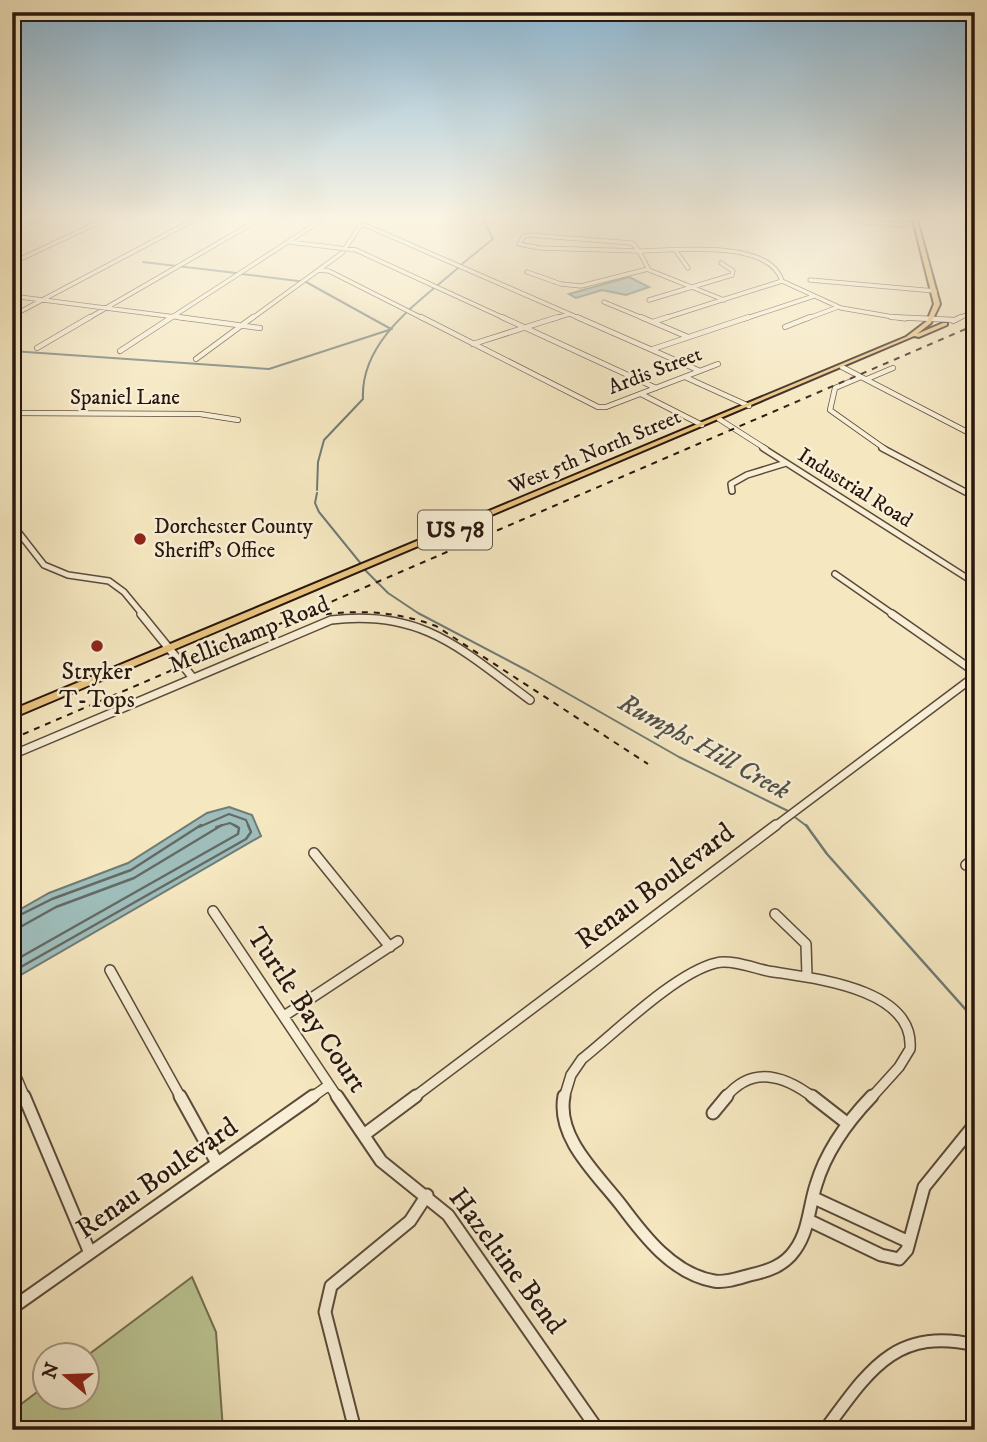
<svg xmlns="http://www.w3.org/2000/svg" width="987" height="1442" font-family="'IM FELL DW Pica',serif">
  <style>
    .green { fill: #bbc593; stroke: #726e50; stroke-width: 2 }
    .water { fill: #9fbebb; stroke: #6f7b75; stroke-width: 2 }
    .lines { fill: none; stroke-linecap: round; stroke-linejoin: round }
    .shore-far1 { stroke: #646a64; stroke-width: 2 }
    .shore { stroke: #646a64; stroke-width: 2.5 }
    .stream-far1 { stroke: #6f7b75; stroke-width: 2 }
    .stream { stroke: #6f7b75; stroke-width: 2.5 }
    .minor-far5-casing { stroke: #5b4a3a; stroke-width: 5 }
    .minor-far4-casing { stroke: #5b4a3a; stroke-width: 6 }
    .minor-far3-casing { stroke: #5b4a3a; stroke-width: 8 }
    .minor-far2-casing { stroke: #5b4a3a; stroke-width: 10 }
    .minor-far1-casing { stroke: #5b4a3a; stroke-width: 12 }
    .minor-casing { stroke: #5b4a3a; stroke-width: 15 }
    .primary-casing { stroke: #28160d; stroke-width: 4 }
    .minor-far5 { stroke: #f8efd6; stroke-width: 3.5 }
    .minor-far4 { stroke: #f8efd6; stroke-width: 4.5 }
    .minor-far3 { stroke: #f8efd6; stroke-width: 5 }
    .minor-far2 { stroke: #f8efd6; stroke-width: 7 }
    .minor-far1 { stroke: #f8efd6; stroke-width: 9 }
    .minor { stroke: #f8efd6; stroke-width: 11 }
    .primary { fill: #eac480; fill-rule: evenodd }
    .rail { stroke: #28160d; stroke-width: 2; stroke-dasharray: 6 6; stroke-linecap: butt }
    .poi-dot { fill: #8f2418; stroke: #f8efd6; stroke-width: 2.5 }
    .labels { text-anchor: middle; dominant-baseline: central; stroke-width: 5; stroke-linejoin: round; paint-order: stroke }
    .far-street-label { font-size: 21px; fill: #28160d; stroke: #f8efd6 }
    .far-poi-label { font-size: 21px; fill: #28160d; stroke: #f8efd6; text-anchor: start }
    .shield { fill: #f8efd6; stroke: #665749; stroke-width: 2 }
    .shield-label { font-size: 23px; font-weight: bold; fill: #28160d }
    .street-label { font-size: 24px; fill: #28160d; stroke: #f8efd6 }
    .poi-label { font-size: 24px; fill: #28160d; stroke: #f8efd6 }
    .water-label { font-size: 26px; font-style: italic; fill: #52514a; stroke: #f8efd6 }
    .near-street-label { font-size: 28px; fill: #28160d; stroke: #f8efd6 }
  </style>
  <rect width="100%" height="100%" fill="#f5e7c0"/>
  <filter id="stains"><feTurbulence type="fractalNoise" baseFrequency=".00286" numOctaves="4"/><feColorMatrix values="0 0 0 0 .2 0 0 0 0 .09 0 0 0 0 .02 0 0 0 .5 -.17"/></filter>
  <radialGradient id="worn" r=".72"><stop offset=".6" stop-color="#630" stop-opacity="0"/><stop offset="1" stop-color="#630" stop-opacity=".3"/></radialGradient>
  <!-- green -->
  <path class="green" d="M 192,1277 L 216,1332 L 223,1430 L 12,1430 L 12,1411 L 45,1386 L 46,1396 L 88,1396 L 88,1355 Z"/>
  <!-- water -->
  <path class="water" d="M 629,277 L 649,287 L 626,295 L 602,290 L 576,298 L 569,294 Z
    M 229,807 L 252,815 L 261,836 L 12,980 L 12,914 L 49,893 L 128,863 L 207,813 Z"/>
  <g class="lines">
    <!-- shore-far1 -->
    <path class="shore-far1" d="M 199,827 L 229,814 L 246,820 L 249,827
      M 216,827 L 230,823 L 238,827"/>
    <!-- shore -->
    <path class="shore" d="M 12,919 L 52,899 L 131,870 L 201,825
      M 12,928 L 22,926 L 56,907 L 134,878 L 222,825
      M 12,962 L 238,834 L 239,828 L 234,825
      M 12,972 L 246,839 L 251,832 L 248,825"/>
    <!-- stream-far1 -->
    <path class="stream-far1" d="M 143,262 L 236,273
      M 462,264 L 493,239 L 481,216
      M 241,274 L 306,282 L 391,329
      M 12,351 L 269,369 L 392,329
      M 317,490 L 318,462 L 324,440 L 363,399 C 360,341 419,302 458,268
      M 317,493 L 315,503 L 319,512 L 362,565
      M 365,570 L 388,593 L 418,613 L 530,672 L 679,757 L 788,811
      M 792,815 L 808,827"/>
    <!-- stream -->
    <path class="stream" d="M 806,825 L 827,854 L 975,1020"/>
    <!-- minor-far5 casing -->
    <g class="minor-far5-casing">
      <path id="minor-far5" d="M 529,216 L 553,216
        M 706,216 L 726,216
        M 852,217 L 854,221 L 904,225 L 903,219
        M 892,218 L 915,219
        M 12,231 L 46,216
        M 529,235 L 632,243 L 639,251 L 540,248 L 519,244 L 524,236 Z
        M 289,242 L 356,250 L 506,319
        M 639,251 C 673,251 769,238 782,281
        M 639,251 L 649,270 L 724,300
        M 676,251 L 688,268
        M 12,263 L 112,216
        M 319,270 L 329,271 L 424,319
        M 527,272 L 561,284 L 581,286 L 648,269
        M 810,280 L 935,291
        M 782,281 L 841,308 L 905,319
        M 12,296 L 191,319
        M 649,300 L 732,275 L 733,271 L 721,263
        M 604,302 L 645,319
        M 12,316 L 201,216
        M 87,319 L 265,216
        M 169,319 L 328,216
        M 251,319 L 342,253 L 360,226 L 365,225 L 581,319
        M 553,319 L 569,314
        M 662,319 L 782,281
        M 744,319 L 814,296
        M 806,319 L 838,307
        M 957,319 L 975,311"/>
    </g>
    <!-- minor-far4 casing -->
    <g class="minor-far4-casing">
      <path id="minor-far4" d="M 178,317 L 260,328
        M 421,317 L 598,407 L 606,407 L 718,364
        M 502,317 L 656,388
        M 577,317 L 700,371
        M 641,317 L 688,337
        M 891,317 L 955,320
        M 953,321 L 961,317
        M 653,322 L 668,317
        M 785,327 L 810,317
        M 473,344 L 558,317
        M 37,348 L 90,317
        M 653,349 L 749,317
        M 120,351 L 172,317
        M 196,359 L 253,317
        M 842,367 L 975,436
        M 685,377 L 749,406
        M 861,377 L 835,388 L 830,410 L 885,449
        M 867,379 L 893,368
        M 641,394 L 702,425
        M 12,413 L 200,414 L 238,420
        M 719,419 L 766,449"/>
    </g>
    <!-- minor-far3 casing -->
    <g class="minor-far3-casing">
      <path id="minor-far3" d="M 763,448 L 975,583
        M 882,448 L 975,497
        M 732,491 L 731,484 L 747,475 L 786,463
        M 12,524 L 44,565 L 68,575 L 109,581 L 124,592 L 143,615
        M 835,574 L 894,615"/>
    </g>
    <!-- minor-far2 casing -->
    <g class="minor-far2-casing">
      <path id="minor-far2" d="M 141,614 L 193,678
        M 892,614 L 975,672
        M 12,755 L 331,620 C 422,609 461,649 530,700
        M 774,827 L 975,676"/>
    </g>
    <!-- minor-far1 casing -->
    <g class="minor-far1-casing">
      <path id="minor-far1" d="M 314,853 L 390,947
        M 966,865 L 975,858
        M 213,911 L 338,1098
        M 775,914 L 806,944 L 807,976
        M 110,970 L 181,1098
        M 284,1016 L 398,941
        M 12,1067 L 25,1098
        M 311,1098 L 329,1085
        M 413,1098 L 776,825
        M 564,1098 L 571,1075 L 582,1059 C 616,1032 675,973 716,963 C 730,959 754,968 768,971 C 810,978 915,987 910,1049 L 899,1067 L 871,1098
        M 725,1098 C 752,1065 784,1075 814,1098"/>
    </g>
    <!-- minor casing -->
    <g class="minor-casing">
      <path id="minor" d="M 24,1096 L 90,1253
        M 180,1096 L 217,1163
        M 337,1096 L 381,1161 L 448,1215 L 598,1430
        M 564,1096 C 556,1138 598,1175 621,1205 C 644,1236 673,1274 714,1281 C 725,1283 739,1278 750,1275 C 768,1271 784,1266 795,1250 C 809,1231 809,1206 816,1185 C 826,1151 848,1121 872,1096
        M 812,1096 L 848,1124
        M 713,1113 L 727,1096
        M 365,1134 L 416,1096
        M 814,1198 L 909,1242
        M 808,1220 L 881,1255 L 899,1259 L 907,1250 L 924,1187 L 975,1124
        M 12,1308 L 313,1096
        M 355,1430 L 325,1312 L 331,1286 L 410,1221 L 427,1195
        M 825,1430 C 868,1372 895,1326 975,1345"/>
    </g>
    <!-- primary casing -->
    <g class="primary-casing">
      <path id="primary" d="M 912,216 L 916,216 L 940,304 L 931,323 L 917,334 L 943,323 L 947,323 L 947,325 L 919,337 L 914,336 L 12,718 L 12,710 L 906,337 L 927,321 L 934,304 Z"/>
    </g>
    <!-- minor-far5 -->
    <use href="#minor-far5" class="minor-far5"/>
    <!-- minor-far4 -->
    <use href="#minor-far4" class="minor-far4"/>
    <!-- minor-far3 -->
    <use href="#minor-far3" class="minor-far3"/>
    <!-- minor-far2 -->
    <use href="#minor-far2" class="minor-far2"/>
    <!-- minor-far1 -->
    <use href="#minor-far1" class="minor-far1"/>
    <!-- minor -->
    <use href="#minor" class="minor"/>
    <!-- primary -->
    <use href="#primary" class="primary"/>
    <!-- rail -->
    <path class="rail" d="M 314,616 C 357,609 395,611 436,626 L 648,764
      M 12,739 L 975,325"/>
  </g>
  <!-- sky -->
  <linearGradient id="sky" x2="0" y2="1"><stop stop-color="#8bb8d6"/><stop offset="0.52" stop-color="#faf4e3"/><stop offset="1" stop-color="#faf4e3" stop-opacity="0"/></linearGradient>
  <rect width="987" height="418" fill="url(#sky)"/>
  <!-- markers -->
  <g class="poi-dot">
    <circle cx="140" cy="539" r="7"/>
    <circle cx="97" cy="646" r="7"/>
  </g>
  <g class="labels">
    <!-- far-street labels -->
    <g class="far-street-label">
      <text transform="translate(655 371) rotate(-21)">Ardis Street</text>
      <text x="125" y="398">Spaniel Lane</text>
      <text transform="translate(595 452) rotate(-23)">West 5th North Street</text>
      <text transform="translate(855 488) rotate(32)">Industrial Road</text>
    </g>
    <!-- far-poi labels -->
    <g class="far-poi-label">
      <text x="154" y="527">Dorchester County<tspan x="154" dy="24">Sheriff's Office</tspan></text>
    </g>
    <!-- shield labels -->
    <rect class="shield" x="418" y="510.5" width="74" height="39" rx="5"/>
    <g class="shield-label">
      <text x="455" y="530">US 78</text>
    </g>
    <!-- street labels -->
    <g class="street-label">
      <text transform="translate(249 635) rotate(-22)">Mellichamp Road</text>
    </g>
    <!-- poi labels -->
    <g class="poi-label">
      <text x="97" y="672">Stryker<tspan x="97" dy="28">T-Tops</tspan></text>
    </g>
    <!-- water labels -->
    <g class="water-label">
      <text transform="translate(704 747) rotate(29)">Rumphs Hill Creek</text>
    </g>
    <!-- near-street labels -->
    <g class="near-street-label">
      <text transform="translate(655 886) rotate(-37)">Renau Boulevard</text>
      <text transform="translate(307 1010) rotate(56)">Turtle Bay Court</text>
      <text transform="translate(157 1178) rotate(-35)">Renau Boulevard</text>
      <text transform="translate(507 1261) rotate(53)">Hazeltine Bend</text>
    </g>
  </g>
  <!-- margin -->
  <rect width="987" height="1442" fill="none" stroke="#f5e7c0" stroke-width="42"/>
  <rect x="14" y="14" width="959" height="1414" fill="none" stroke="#28160d" stroke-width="3.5"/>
  <rect x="21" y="21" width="945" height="1400" fill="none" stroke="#28160d" stroke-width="2"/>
  <!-- north arrow -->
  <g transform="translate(66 1376) rotate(289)"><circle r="33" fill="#f8efd6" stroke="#a59886" stroke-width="2"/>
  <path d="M0-5L12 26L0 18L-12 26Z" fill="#8f2418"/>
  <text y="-10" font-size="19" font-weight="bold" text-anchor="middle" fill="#28160d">N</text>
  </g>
  <rect width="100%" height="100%" filter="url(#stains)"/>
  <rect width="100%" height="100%" fill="url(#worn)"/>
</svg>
